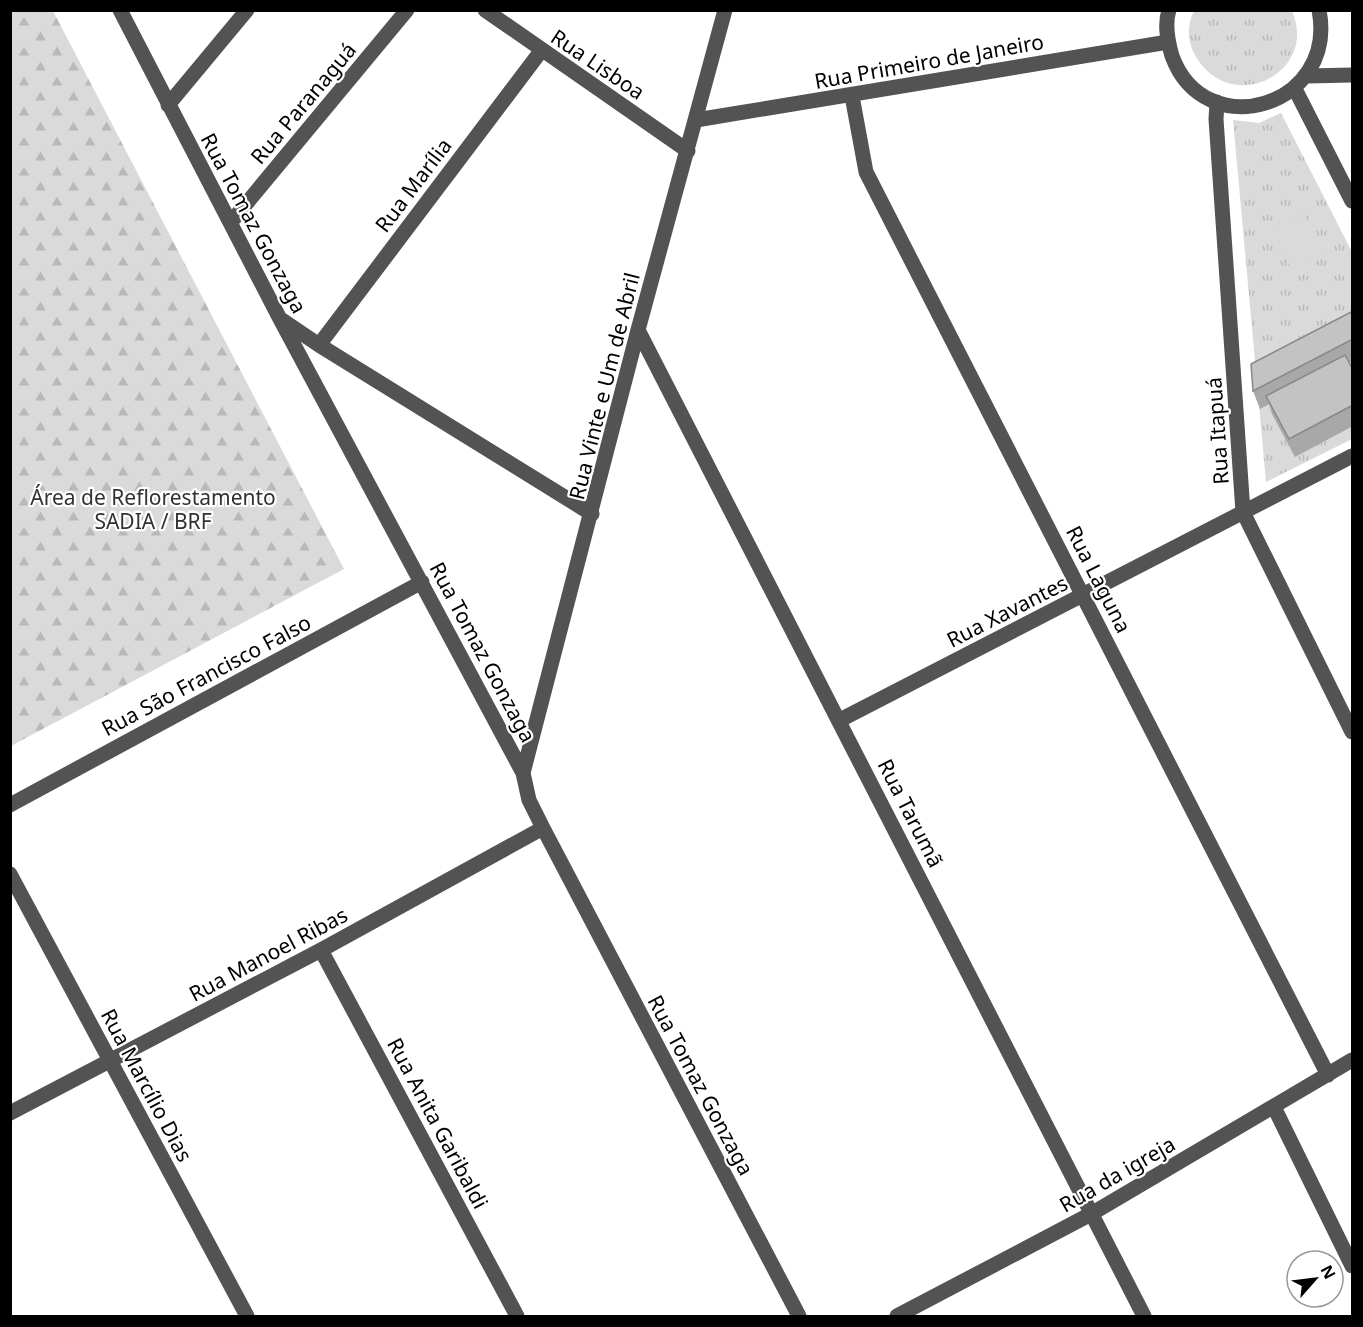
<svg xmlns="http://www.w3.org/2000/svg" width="1363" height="1327" font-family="'Noto Sans',sans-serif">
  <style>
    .grass { fill: url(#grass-tufts) }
    .forest { fill: url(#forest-firs) }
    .park { fill: #dadada }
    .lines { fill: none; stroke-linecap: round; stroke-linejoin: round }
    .minor { stroke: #535353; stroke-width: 15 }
    .wall { fill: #a8a8a8 }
    .building { fill: #c3c3c3; stroke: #888; stroke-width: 1.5 }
    .labels { text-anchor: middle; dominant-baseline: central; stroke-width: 4.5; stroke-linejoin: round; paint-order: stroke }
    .street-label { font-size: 21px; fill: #000; stroke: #fff }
    .park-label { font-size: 21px; fill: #313131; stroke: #fff }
  </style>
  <defs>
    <pattern id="grass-tufts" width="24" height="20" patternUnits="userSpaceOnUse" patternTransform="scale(1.5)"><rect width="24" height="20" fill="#dadada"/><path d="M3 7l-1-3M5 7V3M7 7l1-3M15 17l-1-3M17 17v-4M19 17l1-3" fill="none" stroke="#b9b9b9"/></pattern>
    <pattern id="forest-firs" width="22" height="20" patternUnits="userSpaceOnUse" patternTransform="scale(1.5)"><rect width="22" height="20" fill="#dadada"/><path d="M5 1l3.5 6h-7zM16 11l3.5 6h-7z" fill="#b9b9b9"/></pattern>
  </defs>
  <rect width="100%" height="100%" fill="#fff"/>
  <!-- grass -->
  <path class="grass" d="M 1194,11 L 1292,11 C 1319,74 1230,117 1195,55 C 1187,42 1187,24 1194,11 Z
    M 1281,113 L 1352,252 L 1352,439 L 1266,482 L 1233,120 L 1259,123 Z"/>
  <!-- forest -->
  <path class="forest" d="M 11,10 L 53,11 L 344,569 L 11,746 Z"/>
  <!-- park -->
  <path class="park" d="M 1304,214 L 1323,254 L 1291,269 L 1272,229 Z"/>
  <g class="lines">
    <!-- minor -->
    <path class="minor" d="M 120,10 L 279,317 L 523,773 L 529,800 L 543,828 L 799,1316
      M 485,10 L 688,151
      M 1169,10 C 1164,25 1168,42 1172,56 C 1205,146 1338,107 1319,10
      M 1307,76 L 1352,75
      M 1295,89 L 1352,201
      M 852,96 L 866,172 L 1328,1075
      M 1217,102 L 1216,119 L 1243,512 L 1352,732
      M 168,105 L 247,10
      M 696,120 L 1168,42
      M 231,222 L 407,10
      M 282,320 L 319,345 L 592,514
      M 638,330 L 1144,1316
      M 319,345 L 541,51
      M 840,720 L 1352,456
      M 523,773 L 638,330 L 725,10
      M 10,805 L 422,582
      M 10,874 L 247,1316
      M 321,950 L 517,1316
      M 1274,1107 L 1352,1266
      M 10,1113 L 321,950 L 543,828
      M 897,1316 L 1091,1214 L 1352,1060"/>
  </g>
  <!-- wall -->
  <path class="wall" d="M 1353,311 L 1353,361 L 1349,363 L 1353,370 L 1353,426 L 1295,457 L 1272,414 L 1269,404 L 1260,409 L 1253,391 Z"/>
  <!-- building -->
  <path class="building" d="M 1353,311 L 1353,339 L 1253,391 L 1251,364 Z
    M 1345,355 L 1353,370 L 1353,405 L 1289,439 L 1266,396 Z"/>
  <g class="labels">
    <!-- street labels -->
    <g class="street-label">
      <text transform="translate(929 61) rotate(-10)">Rua Primeiro de Janeiro</text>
      <text transform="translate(598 64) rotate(34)">Rua Lisboa</text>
      <text transform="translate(303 103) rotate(-50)">Rua Paranaguá</text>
      <text transform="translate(413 185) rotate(-53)">Rua Marília</text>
      <text transform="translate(254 223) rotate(62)">Rua Tomaz Gonzaga</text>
      <text transform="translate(604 386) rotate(-76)">Rua Vinte e Um de Abril</text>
      <text transform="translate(1217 431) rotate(-94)">Rua Itapuá</text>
      <text transform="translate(1099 579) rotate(63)">Rua Laguna</text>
      <text transform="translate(1007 611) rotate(-27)">Rua Xavantes</text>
      <text transform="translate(483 652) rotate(62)">Rua Tomaz Gonzaga</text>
      <text transform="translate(206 675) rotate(-28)">Rua São Francisco Falso</text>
      <text transform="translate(911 813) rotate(63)">Rua Tarumã</text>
      <text transform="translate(268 954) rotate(-28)">Rua Manoel Ribas</text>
      <text transform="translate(147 1085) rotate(62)">Rua Marcílio Dias</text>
      <text transform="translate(701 1085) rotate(62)">Rua Tomaz Gonzaga</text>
      <text transform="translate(438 1123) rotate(62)">Rua Anita Garibaldi</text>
      <text transform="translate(1117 1174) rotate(-30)">Rua da igreja</text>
    </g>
    <!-- park labels -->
    <g class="park-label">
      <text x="153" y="497">Área de Reflorestamento<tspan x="153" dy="24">SADIA / BRF</tspan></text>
    </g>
  </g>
  <!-- border -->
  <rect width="1363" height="1327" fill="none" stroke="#000000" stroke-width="24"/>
  <!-- north arrow -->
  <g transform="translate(1315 1279) rotate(62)"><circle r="28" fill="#ffffff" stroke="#999999" stroke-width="1.5"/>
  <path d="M0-4.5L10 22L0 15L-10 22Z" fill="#000000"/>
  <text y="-9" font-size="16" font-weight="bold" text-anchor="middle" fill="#000000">N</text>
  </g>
</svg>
